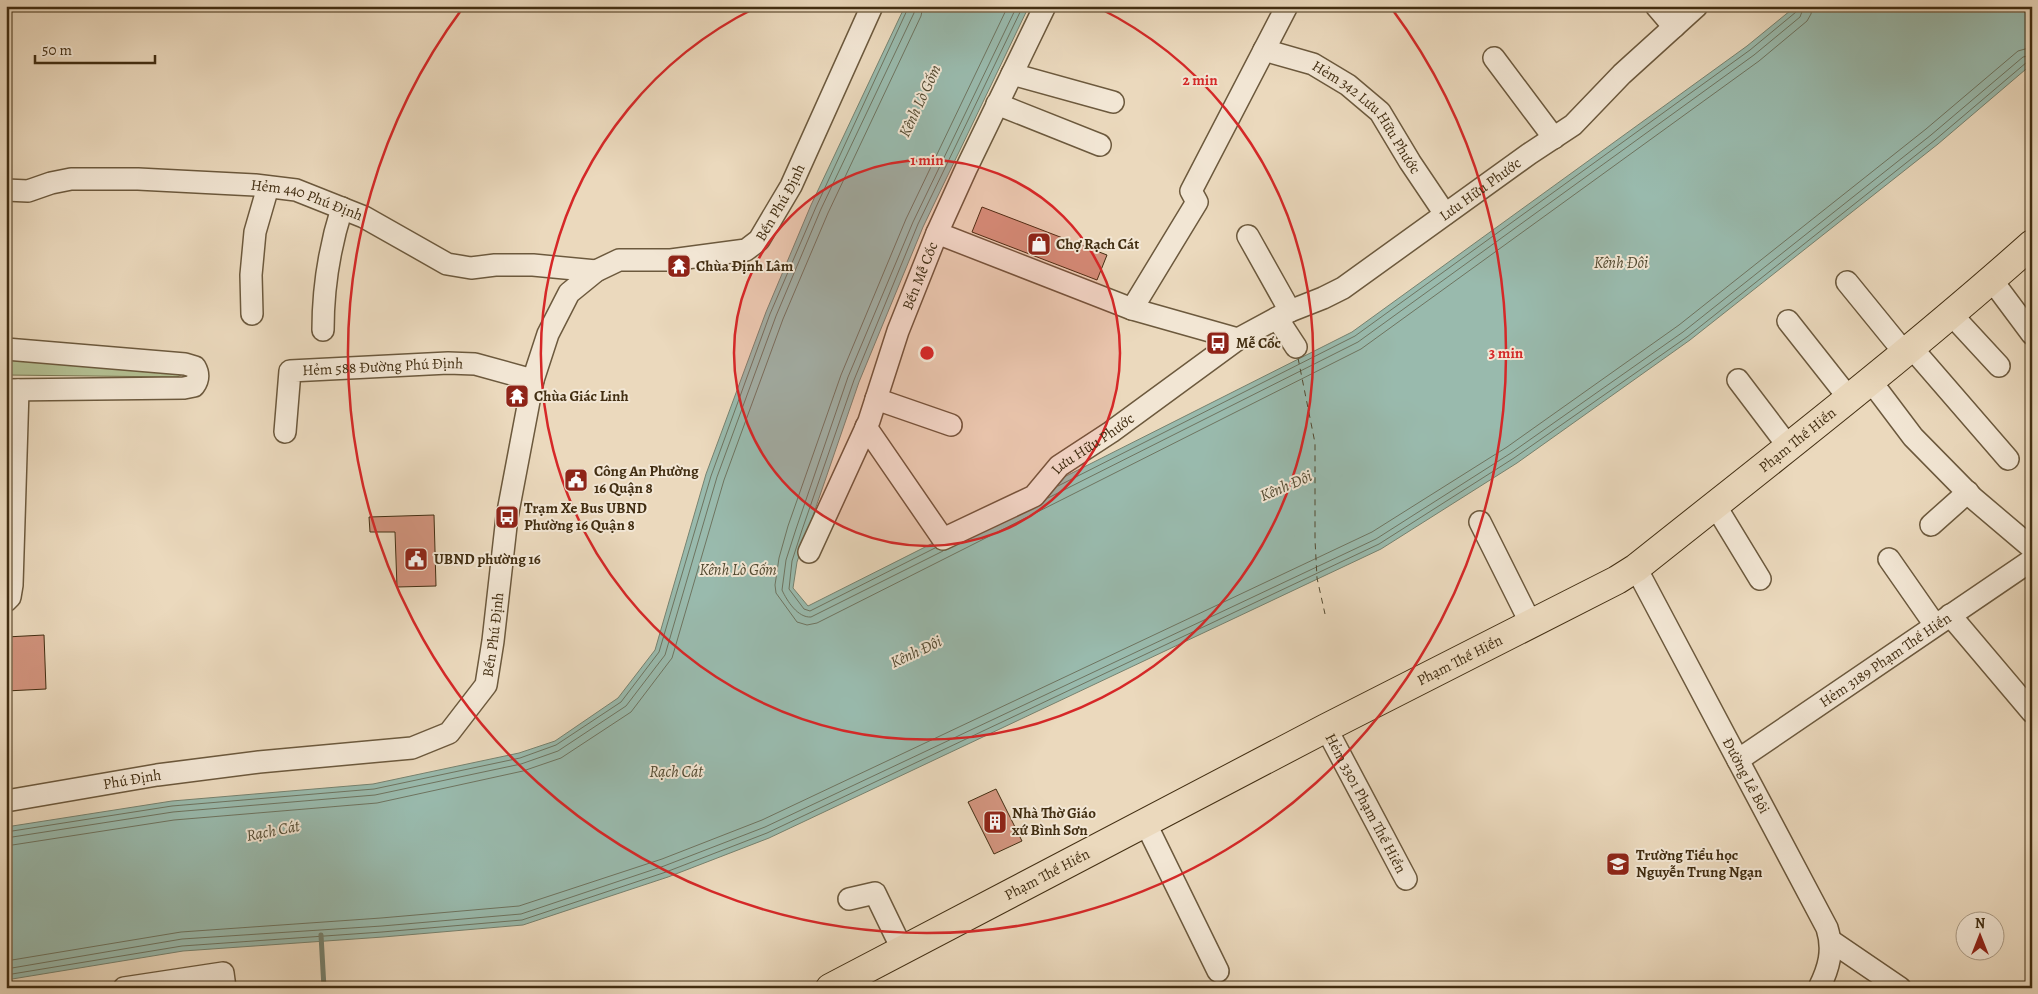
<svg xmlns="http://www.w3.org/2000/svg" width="2038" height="994" font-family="Alegreya,serif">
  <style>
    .green { fill: #b4c093; stroke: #7b7752 }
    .water { fill: #99baad; stroke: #76826f }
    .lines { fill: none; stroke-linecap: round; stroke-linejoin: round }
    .shore { stroke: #6e7460; stroke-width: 1 }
    .stream { stroke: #76826f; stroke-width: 5 }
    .ferry { stroke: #534a31; stroke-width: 1; stroke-dasharray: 6 5; stroke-linecap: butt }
    .building { fill: #d2947e; stroke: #422e12 }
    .minor-casing { stroke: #6c593d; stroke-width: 24 }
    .major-casing { stroke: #422e12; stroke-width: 30 }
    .minor { stroke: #f2e6d4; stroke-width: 21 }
    .major { stroke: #ebd9bd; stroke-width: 28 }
    .ring { fill: none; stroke: #d62828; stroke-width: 2.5 }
    .labels { text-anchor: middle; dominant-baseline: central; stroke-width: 4; stroke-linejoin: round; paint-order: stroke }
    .street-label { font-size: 15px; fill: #422e12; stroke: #f2e6d4 }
    .poi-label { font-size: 15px; font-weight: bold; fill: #422e12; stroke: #f2e6d4; text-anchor: start }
    .water-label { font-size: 16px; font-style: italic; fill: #534a31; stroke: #f2e6d4 }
    .centre { fill: #d62828; stroke: #f2e6d4; stroke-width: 2.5 }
    .ring-label { font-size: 15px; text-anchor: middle; font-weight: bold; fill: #d62828; stroke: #f2e6d4; stroke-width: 4; stroke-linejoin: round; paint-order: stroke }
  </style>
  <rect width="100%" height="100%" fill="#ebd9bd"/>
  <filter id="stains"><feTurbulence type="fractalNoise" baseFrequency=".004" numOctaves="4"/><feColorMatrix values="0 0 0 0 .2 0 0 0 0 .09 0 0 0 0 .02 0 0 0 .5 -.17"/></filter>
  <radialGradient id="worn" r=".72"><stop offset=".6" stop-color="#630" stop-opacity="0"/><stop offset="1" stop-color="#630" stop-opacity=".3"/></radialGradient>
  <!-- green -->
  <path class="green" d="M 6,355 L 185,373 L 177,377 L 6,375 Z"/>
  <!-- water -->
  <path class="water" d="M 905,6 L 1029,6 L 923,227 L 859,382 L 797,562 L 793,588 L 808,606 L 1352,332 L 1747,46 L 1796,6 L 2032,6 L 2032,64 L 1938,144 L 1690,340 L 1517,463 L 1381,549 L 769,838 L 668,877 L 523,925 L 383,937 L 183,951 L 6,980 L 6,827 L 172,801 L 373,784 L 519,753 L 555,741 L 618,698 L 655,650 L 706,474 L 766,312 L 811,205 Z"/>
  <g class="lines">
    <!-- shore -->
    <path class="shore" d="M 1008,6 L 906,219 L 841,375 L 788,526 L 779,558 L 775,585 L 776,593 L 797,622 L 807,625 L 817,623 L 1361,349 L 1759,61 L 1807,21 L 1811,14 L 1812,6
      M 1058,486 L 1355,336 L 1750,50 L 1796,12 L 1798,6
      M 1048,498 L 1358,342 L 1754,55 L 1800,17 L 1804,6
      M 935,548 L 810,611 L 804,609 L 789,589 L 792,561 L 802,530 L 854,380 L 918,224 L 1023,6
      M 943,551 L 811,617 C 798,618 787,601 782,590 L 786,560 L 796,529 L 848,377 L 913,222 L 1017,6
      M 6,832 L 172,806 L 374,789 L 520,758 L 556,745 L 621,702 L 659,652 L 711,476 L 770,314 L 816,207 L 909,6
      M 6,838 L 173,812 L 375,795 L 521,764 L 558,751 L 626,706 L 665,655 L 717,477 L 776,316 L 821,209 L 914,13 L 915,6
      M 6,846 L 174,820 L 377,803 L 523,771 L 561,758 L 631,712 L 672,658 L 724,480 L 783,319 L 828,213 L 921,16 L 923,6
      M 6,961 L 181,932 L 381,918 L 519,906 L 662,859 L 762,820 L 1372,532 L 1507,447 L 1679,325 L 1926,129 L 2018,51 L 2032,47
      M 6,969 L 182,939 L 382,926 L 521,914 L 664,866 L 765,827 L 1376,539 L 1511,453 L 1683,332 L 1931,135 L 2023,57 L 2032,55
      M 6,975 L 182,946 L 382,932 L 522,920 L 666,872 L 767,833 L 1379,544 L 1514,458 L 1687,337 L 1935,140 L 2027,62 L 2032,61"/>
    <!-- stream -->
    <path class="stream" d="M 321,935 L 324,988"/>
    <!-- ferry -->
    <path class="ferry" d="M 1298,358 L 1315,443 L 1315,540 L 1317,578 L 1325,614"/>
  </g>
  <!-- building -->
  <path class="building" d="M 982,207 L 1107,255 L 1097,280 L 972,232 Z
    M 434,515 L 436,586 L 397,587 L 395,532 L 370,532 L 369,517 Z
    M 44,635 L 46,689 L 6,691 L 6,637 Z
    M 996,789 L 1022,841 L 994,854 L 968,802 Z"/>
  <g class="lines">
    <!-- minor casing -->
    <g class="minor-casing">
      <g id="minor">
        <path d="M 1656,6 L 1674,27"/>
        <path id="s1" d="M 1264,50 L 1313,64 L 1348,85 L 1380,112 L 1410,162 L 1445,214"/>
        <path d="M 1494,58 L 1554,138"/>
        <path d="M 1012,74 L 1113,102"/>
        <path d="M 997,104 L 1100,145"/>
        <path id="s2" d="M 6,190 L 28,191 L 51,183 L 71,179 L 138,179 L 255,185 L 296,190 L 364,217 L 447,264 L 471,268 L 495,265 L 533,265 L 596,271"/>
        <path d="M 937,233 L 1132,309 L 1238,339"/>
        <path d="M 1248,236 L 1290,311"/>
        <path d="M 1991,279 L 2032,334"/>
        <path d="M 1847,282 L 1904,352"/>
        <path d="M 1132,309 L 1197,202 L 1191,191 L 1287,6"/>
        <path d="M 1950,313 L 1999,366"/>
        <path d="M 252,314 L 251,275 L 255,232 L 268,187"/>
        <path d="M 1277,318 L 1296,347"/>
        <path d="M 1788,321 L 1848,397"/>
        <path d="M 323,330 C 323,287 329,249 342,208"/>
        <path d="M 1911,347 L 2008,459"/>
        <path d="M 6,349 L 185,364 L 195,367 C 199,374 199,379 194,386 L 184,388 L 6,390"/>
        <path d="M 1738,380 L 1788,446"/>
        <path d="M 1870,380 L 1913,437 L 1973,498 L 2032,548"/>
        <path d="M 876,399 L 951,425"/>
        <path id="s3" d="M 866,427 L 943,539 L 1034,496 L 1059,466 L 1111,432 L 1238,339 L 1290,311 L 1323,298 L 1343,288 L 1529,154 L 1573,125 L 1622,74 L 1697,6"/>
        <path id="s4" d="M 285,432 L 290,371 L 448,363 L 475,364 L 533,380"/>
        <path d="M 1715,505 L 1760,579"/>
        <path d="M 1480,522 L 1531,624"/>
        <path d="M 1931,525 L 1968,492"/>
        <path id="s5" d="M 809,552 L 869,421 L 898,331 L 937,233 L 966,169 L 1045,6"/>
        <path d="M 1889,559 L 1935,625"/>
        <path id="s6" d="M 1636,568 L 1827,928 C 1834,950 1829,968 1819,988"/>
        <path d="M 6,601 L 10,597 L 12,585 L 18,390"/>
        <path d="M 1950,615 L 2032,712"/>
        <path id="s7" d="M 1326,728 L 1406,879"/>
        <path id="s8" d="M 1738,760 L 2032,560"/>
        <path id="s9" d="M 6,801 L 157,775 L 259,762 L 412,748 L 449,733 L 486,685 L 493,641 L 507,517 L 533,380 L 548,334 L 569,293 L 596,271 L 619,260 L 671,260 L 746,250 L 759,240 L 791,186 L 872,6"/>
        <path d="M 1145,822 L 1218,971"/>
        <path d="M 849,899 L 875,893 L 903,951"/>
        <path d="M 1831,941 L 1900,988"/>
        <path d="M 124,988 L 223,973 L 225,988"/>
      </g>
    </g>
    <!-- major casing -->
    <g class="major-casing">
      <g id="major">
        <path id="s10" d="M 830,988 L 1326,728 L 1617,580 L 1636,568 C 1769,462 1905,357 2032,244"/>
      </g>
    </g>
    <!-- minor -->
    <use href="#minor" class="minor"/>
    <!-- major -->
    <use href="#major" class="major"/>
  </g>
  <!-- distance rings -->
  <circle cx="927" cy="353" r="193" fill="#d62828" fill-opacity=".12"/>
  <g class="ring">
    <circle cx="927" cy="353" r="193"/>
    <path d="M1099 8A386 386 0 1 1 755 8"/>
    <path d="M1392 9A579 579 0 1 1 462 9"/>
  </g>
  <!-- icons -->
  <defs>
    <g id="shop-square" transform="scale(1.25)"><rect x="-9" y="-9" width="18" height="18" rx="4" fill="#8f2418" stroke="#f2e6d4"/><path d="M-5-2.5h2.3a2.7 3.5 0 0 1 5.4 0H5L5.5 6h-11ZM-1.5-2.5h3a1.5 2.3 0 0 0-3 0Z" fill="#fff"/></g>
    <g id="temple-square" transform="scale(1.25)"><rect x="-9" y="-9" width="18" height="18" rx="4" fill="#8f2418" stroke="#f2e6d4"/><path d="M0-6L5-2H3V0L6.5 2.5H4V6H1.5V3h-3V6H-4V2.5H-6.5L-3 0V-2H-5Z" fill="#fff"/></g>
    <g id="bus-square" transform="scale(1.25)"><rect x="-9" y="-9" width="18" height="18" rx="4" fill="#8f2418" stroke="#f2e6d4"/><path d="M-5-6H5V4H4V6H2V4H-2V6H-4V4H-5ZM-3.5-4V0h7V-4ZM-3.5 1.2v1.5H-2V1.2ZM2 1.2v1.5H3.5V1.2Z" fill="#fff"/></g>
    <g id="civic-square" transform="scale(1.25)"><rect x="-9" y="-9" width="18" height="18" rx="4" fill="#8f2418" stroke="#f2e6d4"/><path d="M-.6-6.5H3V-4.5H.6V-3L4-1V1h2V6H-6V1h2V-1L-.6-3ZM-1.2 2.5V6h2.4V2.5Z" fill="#fff"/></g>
    <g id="building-square" transform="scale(1.25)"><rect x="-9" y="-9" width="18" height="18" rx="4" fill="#8f2418" stroke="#f2e6d4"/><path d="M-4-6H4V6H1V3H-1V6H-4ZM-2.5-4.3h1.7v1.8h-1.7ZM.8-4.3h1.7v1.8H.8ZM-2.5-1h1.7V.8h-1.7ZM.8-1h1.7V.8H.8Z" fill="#fff"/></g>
    <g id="school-square" transform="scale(1.25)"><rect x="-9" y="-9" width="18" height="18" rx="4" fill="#8f2418" stroke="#f2e6d4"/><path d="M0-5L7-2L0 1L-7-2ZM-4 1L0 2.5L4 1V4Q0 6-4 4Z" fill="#fff"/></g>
  </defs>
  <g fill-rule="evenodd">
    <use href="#shop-square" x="1039" y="244"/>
    <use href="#temple-square" x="679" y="266"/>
    <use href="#bus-square" x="1218" y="343"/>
    <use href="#temple-square" x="517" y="396"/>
    <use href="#civic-square" x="576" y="480"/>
    <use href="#bus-square" x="507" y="517"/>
    <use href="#civic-square" x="416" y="559"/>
    <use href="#building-square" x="995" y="822"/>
    <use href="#school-square" x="1618" y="864"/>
  </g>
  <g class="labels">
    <!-- street labels -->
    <g class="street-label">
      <text stroke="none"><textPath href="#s1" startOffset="128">Hẻm 342 Lưu Hữu Phước</textPath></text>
      <text stroke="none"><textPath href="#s3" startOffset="781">Lưu Hữu Phước</textPath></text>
      <text stroke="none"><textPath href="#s9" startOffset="1161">Bến Phú Định</textPath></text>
      <text stroke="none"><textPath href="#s2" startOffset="305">Hẻm 440 Phú Định</textPath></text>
      <text stroke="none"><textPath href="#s5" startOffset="298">Bến Mễ Cốc</textPath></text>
      <text stroke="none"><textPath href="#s4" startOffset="154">Hẻm 588 Đường Phú Định</textPath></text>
      <text stroke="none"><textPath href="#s10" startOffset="1115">Phạm Thế Hiển</textPath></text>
      <text stroke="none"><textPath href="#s3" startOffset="316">Lưu Hữu Phước</textPath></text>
      <text stroke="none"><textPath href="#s9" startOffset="561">Bến Phú Định</textPath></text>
      <text stroke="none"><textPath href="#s10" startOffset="710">Phạm Thế Hiển</textPath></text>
      <text stroke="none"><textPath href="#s8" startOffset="178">Hẻm 3189 Phạm Thế Hiển</textPath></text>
      <text stroke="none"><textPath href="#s6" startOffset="235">Đường Lê Bôi</textPath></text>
      <text stroke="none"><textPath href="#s9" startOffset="128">Phú Định</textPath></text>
      <text stroke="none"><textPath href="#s7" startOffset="85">Hẻm 3301 Phạm Thế Hiển</textPath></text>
      <text stroke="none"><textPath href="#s10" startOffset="245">Phạm Thế Hiển</textPath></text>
    </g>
    <!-- poi labels -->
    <g class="poi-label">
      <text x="1056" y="244">Chợ Rạch Cát</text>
      <text x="696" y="266">Chùa Định Lâm</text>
      <text x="1236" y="343">Mễ Cốc</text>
      <text x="534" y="396">Chùa Giác Linh</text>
      <text x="594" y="471">Công An Phường<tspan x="594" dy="17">16 Quận 8</tspan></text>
      <text x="524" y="508">Trạm Xe Bus UBND<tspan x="524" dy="17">Phường 16 Quận 8</tspan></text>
      <text x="434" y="559">UBND phường 16</text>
      <text x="1012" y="813">Nhà Thờ Giáo<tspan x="1012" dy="17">xứ Bình Sơn</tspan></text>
      <text x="1636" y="855">Trường Tiểu học<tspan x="1636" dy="17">Nguyễn Trung Ngạn</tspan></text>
    </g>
    <!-- water labels -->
    <g class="water-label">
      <text transform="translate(920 101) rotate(-65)">Kênh Lò Gốm</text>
      <text x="1621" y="263">Kênh Đôi</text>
      <text transform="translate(1286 486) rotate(-23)">Kênh Đôi</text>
      <text x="738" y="570">Kênh Lò Gốm</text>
      <text transform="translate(916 652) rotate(-25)">Kênh Đôi</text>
      <text x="676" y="772">Rạch Cát</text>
      <text transform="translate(273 831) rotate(-11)">Rạch Cát</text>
    </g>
  </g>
  <circle cx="927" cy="353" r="8" class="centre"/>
  <g class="ring-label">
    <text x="1200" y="85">2 min</text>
    <text x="927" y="165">1 min</text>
    <text x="1506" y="358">3 min</text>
  </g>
  <!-- margin -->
  <rect width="2038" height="994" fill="none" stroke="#ebd9bd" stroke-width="25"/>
  <rect x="8" y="8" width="2023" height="979" fill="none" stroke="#422e12" stroke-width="2.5"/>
  <rect x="12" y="12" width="2013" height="969" fill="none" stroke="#422e12"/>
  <!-- north arrow -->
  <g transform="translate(1980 936)"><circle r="24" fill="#f2e6d4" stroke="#ac9c86"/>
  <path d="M0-4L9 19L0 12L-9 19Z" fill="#8f2418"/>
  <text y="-8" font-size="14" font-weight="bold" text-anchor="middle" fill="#422e12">N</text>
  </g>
  <!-- scale -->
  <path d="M35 55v8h120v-8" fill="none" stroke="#422e12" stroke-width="2.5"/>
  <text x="42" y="55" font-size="15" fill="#422e12" stroke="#f2e6d4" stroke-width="4" paint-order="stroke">50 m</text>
  <rect width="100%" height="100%" filter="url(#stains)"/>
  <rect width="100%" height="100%" fill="url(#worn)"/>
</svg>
